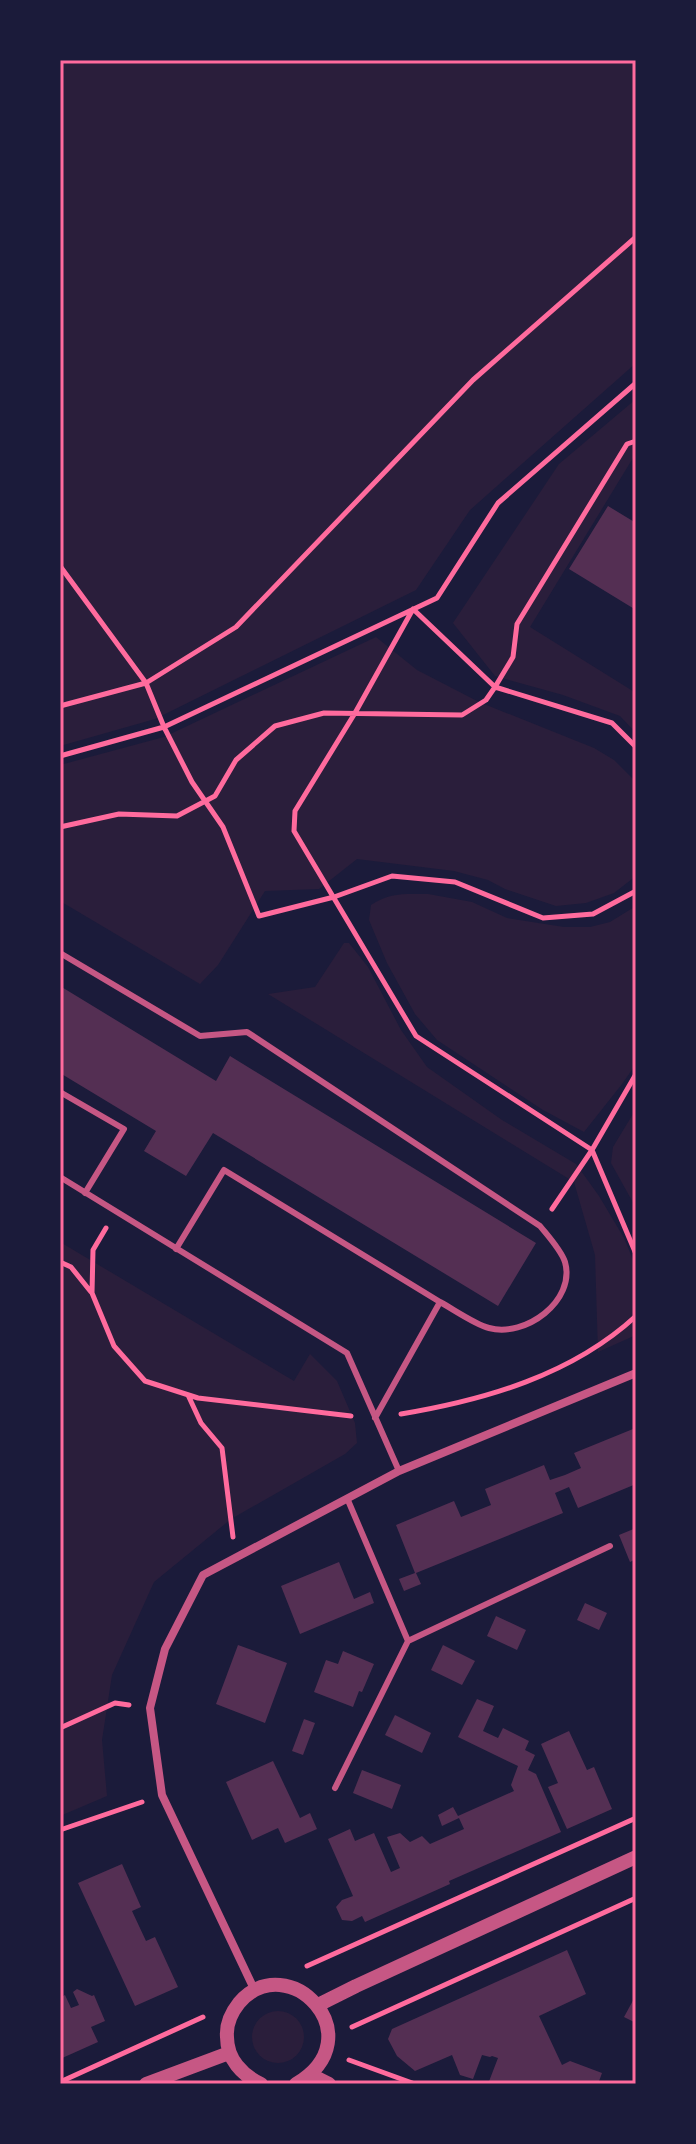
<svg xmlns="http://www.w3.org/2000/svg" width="696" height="2144" font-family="Lato,sans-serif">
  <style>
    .green { fill: #2a1e3b }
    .building { fill: #542f53 }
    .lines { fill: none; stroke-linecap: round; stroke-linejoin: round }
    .path { stroke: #ff6b9d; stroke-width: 5 }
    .service { stroke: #c65784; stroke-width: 6 }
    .minor { stroke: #c65784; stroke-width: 8 }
    .tertiary { stroke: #c65784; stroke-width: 14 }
    .neatline { fill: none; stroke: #ff6b9d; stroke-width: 3 }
  </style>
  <rect width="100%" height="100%" fill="#1b1b3a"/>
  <!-- green -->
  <path class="green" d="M 60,60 L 636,60 L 636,363 L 470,510 L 416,590 L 155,719 L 60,746 Z
    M 636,399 L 636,453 L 530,627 L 636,693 L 636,733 L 620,716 L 563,695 L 495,676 L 453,623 L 559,464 Z
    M 376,637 L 417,670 L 479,702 L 594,748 L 614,760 L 636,782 L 636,870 L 632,879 L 614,893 L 586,903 L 556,906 L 505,889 L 488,880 L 454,871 L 357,859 L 319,889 L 265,891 L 218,965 L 200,984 L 60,901 L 60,765 L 164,737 Z
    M 428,894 L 472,902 L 507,918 L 564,927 L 590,927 L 610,922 L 636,906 L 636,1064 L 622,1084 L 584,1132 L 543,1110 L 437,1040 L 415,1014 L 387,963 L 369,920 L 371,905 C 390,892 405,894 428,894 Z
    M 344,943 L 349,943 L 368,967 L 401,1030 L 427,1067 L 502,1120 L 576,1164 L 599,1196 L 624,1238 L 636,1267 L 636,1335 L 598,1352 L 595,1255 L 574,1182 L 268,994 L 315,987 Z
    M 636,1109 L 636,1208 L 611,1163 L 613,1147 Z
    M 60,1242 L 294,1381 L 310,1354 L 337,1381 L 355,1423 L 357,1443 L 345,1454 L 231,1519 L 154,1582 L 112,1675 L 102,1740 L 107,1796 L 60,1816 Z
    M252 2037a26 26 0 1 1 52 0a26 26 0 1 1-52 0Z"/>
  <!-- building -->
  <path class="building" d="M 608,506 L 636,523 L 636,610 L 569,569 Z
    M 60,986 L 216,1081 L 230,1056 L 536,1243 L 498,1306 L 213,1133 L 186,1176 L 144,1151 L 156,1131 L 60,1073 Z
    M 633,1429 L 636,1437 L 636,1484 L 578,1508 L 569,1487 L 555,1493 L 563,1513 L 416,1573 L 421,1584 L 404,1591 L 399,1579 L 415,1573 L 396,1525 L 454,1501 L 461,1517 L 491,1505 L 485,1489 L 544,1465 L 550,1480 L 565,1475 L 581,1468 L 574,1453 Z
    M 636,1528 L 636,1559 L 630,1562 L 619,1535 Z
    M 339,1562 L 354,1599 L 370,1592 L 374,1603 L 300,1634 L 281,1586 Z
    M 585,1603 L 607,1613 L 599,1630 L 577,1620 Z
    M 496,1616 L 526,1630 L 517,1650 L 487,1636 Z
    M 238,1645 L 287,1663 L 265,1723 L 216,1704 Z
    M 443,1645 L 475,1661 L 462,1685 L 431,1670 Z
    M 343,1651 L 374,1664 L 362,1692 L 359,1691 L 353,1707 L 314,1692 L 326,1660 L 338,1664 Z
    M 477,1699 L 494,1706 L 483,1731 L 498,1738 L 503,1728 L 529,1741 L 525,1750 L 535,1755 L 528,1770 L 536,1774 L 561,1832 L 449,1881 L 450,1884 L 365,1922 L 362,1916 L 352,1921 L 342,1920 L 336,1907 L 342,1900 L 353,1896 L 328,1839 L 350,1829 L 355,1841 L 374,1833 L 391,1872 L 400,1868 L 387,1837 L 400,1833 L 410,1842 L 422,1836 L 430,1844 L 464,1829 L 459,1818 L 442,1826 L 438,1815 L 453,1807 L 458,1816 L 514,1791 L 511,1785 L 518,1766 L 458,1737 Z
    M 395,1715 L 431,1733 L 422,1753 L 385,1735 Z
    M 304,1719 L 315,1723 L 303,1755 L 292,1751 Z
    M 569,1731 L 587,1770 L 594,1767 L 612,1809 L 567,1829 L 548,1787 L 558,1783 L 541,1744 Z
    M 273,1761 L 300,1818 L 310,1813 L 317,1829 L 285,1843 L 278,1828 L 252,1840 L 226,1782 Z
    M 362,1770 L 401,1785 L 392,1809 L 353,1793 Z
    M 122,1864 L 141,1907 L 132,1911 L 146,1941 L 155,1937 L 178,1987 L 135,2006 L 78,1883 Z
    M 567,1950 L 586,1994 L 539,2016 L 562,2065 L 570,2061 L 602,2073 L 598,2084 L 488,2084 L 498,2058 L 492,2056 L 490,2057 L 482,2055 L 473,2079 L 460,2075 L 452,2055 L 415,2071 L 397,2056 L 388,2039 L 392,2029 Z
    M 77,1989 L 92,1996 L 94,1995 L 105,2021 L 91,2027 L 98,2042 L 60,2059 L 60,1998 L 65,1995 L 71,2008 L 79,2005 L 73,1992 Z
    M 636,1995 L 636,2023 L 624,2017 Z"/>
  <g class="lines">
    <!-- path -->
    <path class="path" d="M 60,566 L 146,683 L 164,727 L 192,782 L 223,827 L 259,916 L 334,897 L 392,876 L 455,882 L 543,918 L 593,914 L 636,891
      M 60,706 L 146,683 L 236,627 L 473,380 L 636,237
      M 636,747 L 612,723 L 495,687 L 413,609 L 355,713 L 295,811 L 294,831 L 416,1036 L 592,1150 L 636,1254
      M 60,756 L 164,727 L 437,598 L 498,503 L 636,383
      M 60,827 L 119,814 L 177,816 L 215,796 L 236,760 L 275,726 L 324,713 L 462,715 L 486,700 L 495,687 L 513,657 L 517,624 L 627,444 L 636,441
      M 552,1209 L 592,1150 L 636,1074
      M 106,1228 L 93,1250 L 92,1293 L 114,1346 L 145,1381 L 198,1398 L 351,1416
      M 60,1262 L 71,1267 L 91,1292
      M 188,1395 L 201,1423 L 222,1448 L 233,1537
      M 401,1414 C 485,1400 572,1375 636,1316
      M 60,1728 L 115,1703 L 129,1705
      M 60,1830 L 142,1802
      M 307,1966 L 636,1818
      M 352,2027 L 636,1898
      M 349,2060 L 415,2084
      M 60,2082 L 203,2017"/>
    <!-- service -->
    <path class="service" d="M 60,953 L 200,1036 L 247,1032 L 540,1226 C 548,1236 561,1250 565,1262 C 576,1301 525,1338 489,1328 C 476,1325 453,1309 440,1302 L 375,1418
      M 60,1092 L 124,1129 L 85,1193
      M 60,1177 L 347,1353 L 399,1471
      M 176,1249 L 224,1170 L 440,1302
      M 347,1498 L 408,1641 L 610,1546
      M 335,1788 L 408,1641"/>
    <!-- minor -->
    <path class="minor" d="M 255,1991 L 162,1795 L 150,1708 L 165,1649 L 203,1575 L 399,1471 L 636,1373"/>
    <!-- tertiary -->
    <path class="tertiary" d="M 318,2005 L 356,1986 L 636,1857
      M 311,2075 L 329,2084
      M 146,2084 L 229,2053
      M 261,2084 C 242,2075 227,2059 227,2037 C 226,2025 231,2013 239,2003 C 288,1946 376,2037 296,2084"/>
  </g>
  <!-- border -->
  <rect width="696" height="2144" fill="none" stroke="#1b1b3a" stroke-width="124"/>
  <rect x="62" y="62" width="572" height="2020" class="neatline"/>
</svg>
